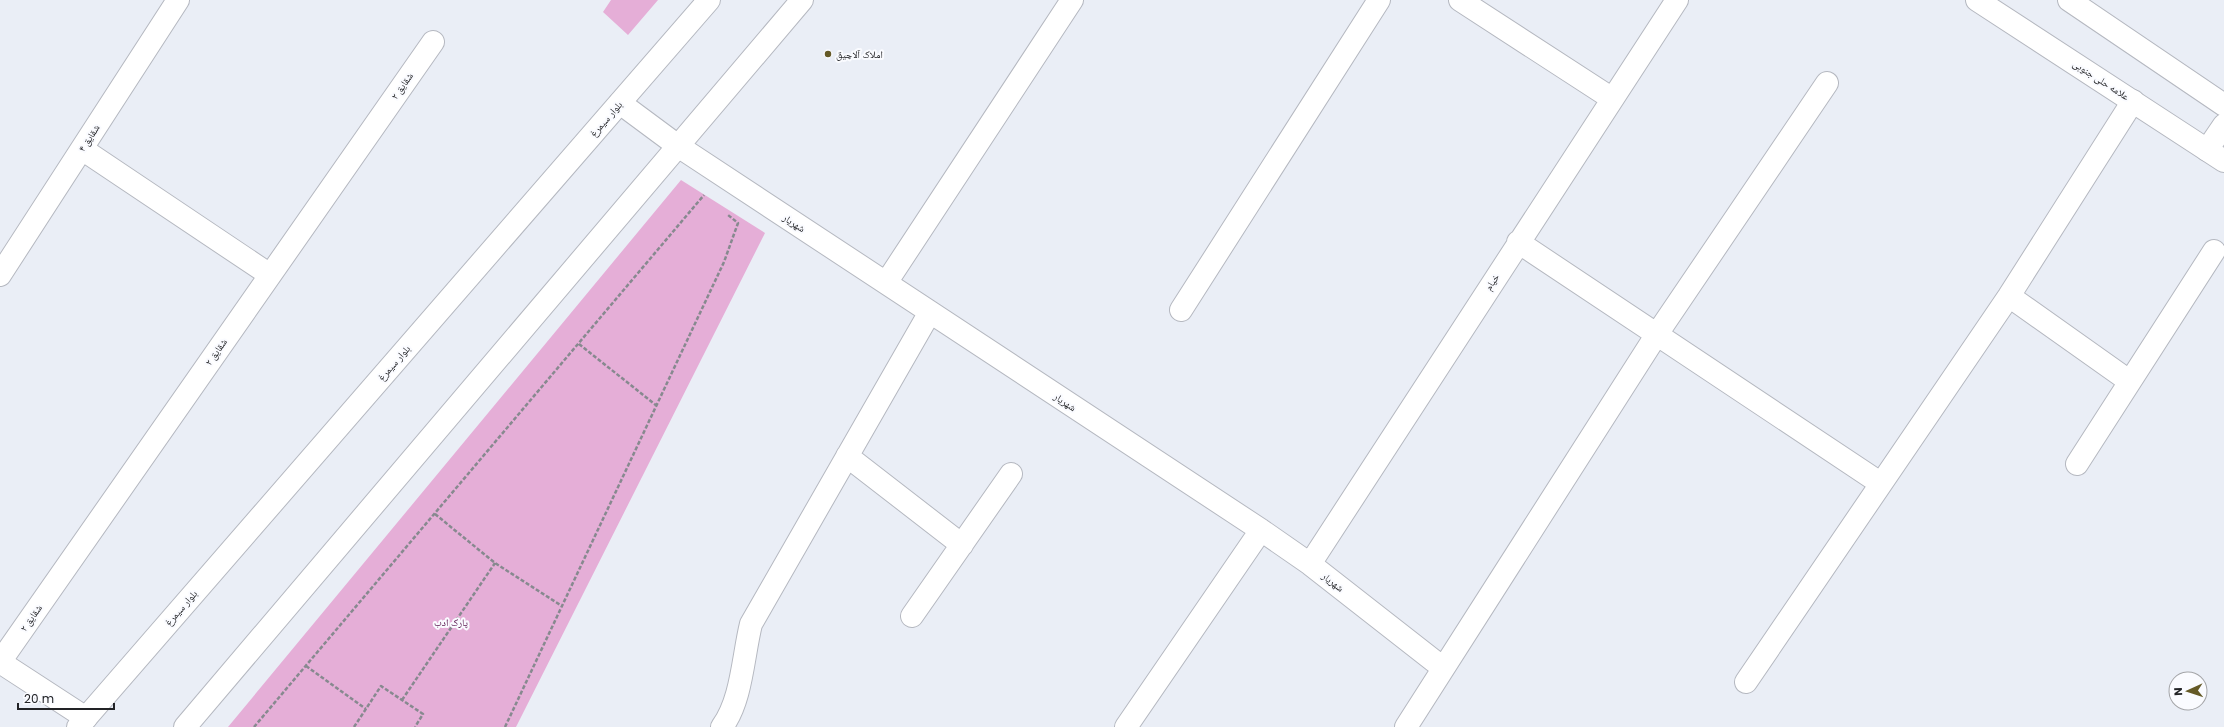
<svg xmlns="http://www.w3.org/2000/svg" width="2224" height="727" font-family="Poppins,'Noto Naskh Arabic',sans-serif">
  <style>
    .green { fill: #e5aed7 }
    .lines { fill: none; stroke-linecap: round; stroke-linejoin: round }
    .minor-casing { stroke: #b5b8c0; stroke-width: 24 }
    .tertiary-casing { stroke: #b5b8c0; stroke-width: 24 }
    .secondary-casing { stroke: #b5b8c0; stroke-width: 24 }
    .path { stroke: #87898f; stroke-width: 2.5; stroke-dasharray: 4 2; stroke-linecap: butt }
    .minor { stroke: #fff; stroke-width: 22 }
    .tertiary { stroke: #fff; stroke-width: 22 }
    .secondary { stroke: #fff; stroke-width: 22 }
    .poi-dot { fill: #645926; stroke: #fafbff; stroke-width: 1.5 }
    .labels { text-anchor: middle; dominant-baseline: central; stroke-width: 4; stroke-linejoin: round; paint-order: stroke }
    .poi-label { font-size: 10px; fill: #222326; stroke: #fafbff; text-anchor: start }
    .street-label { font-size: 10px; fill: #222326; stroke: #fafbff }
    .park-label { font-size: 10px; fill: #56114b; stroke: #fafbff }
  </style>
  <rect width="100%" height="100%" fill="#eaeef6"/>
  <!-- green -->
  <path class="green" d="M 611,0 L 658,0 L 628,35 L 603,12 Z
    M 681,180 L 765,233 L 516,727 L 228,727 Z"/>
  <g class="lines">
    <!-- minor casing -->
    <g class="minor-casing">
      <path id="minor" d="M 1460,0 L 1611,98
        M 620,103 L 678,146 L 1261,530 L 1310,564 L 1443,668
        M 82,149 L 270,275
        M 2207,150 L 2224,125
        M 1518,242 L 1880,483
        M 0,275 L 178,0
        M 886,283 L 1072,0
        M 2009,296 L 2129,381
        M 1181,310 L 1379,0
        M 847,456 L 962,545
        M 2077,464 L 2214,251
        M 1310,564 L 1677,0
        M 912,616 L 1011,474
        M 0,662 L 433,42
        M 1746,682 L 2009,296 L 2133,101
        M 722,727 C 742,700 743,656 751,624 L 930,312
        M 1126,727 L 1261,530
        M 1406,727 L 1657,334 L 1827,83"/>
    </g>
    <!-- tertiary casing -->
    <g class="tertiary-casing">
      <path id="tertiary" d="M 1977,0 L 2224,161
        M 2069,0 L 2224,105
        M 0,662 L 86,718"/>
    </g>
    <!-- secondary casing -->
    <g class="secondary-casing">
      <path id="secondary" d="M 78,727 L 709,0
        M 185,727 L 802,0"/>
    </g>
    <!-- path -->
    <path class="path" d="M 579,344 L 657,406
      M 435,514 L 495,563 L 562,606
      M 306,666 L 366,709
      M 402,700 L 495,563
      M 254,727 L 704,195
      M 354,727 L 381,686 L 423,714 L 415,727
      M 505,727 L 724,262 L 738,223 L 728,215"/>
    <!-- minor -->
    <use href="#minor" class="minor"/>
    <!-- tertiary -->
    <use href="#tertiary" class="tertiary"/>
    <!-- secondary -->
    <use href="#secondary" class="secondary"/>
  </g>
  <!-- markers -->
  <circle class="poi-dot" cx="828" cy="54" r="4"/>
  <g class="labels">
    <!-- poi labels -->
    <g class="poi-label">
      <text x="836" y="54">املاک آلاچیق</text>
    </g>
    <!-- street labels -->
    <g class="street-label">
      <text transform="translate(2101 80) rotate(33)">علامه حلی جنوبی</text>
      <text transform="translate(402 86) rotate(-55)">شقایق ۲</text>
      <text transform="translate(606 119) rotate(-49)">بلوار سیمرغ</text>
      <text transform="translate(89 138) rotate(-57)">شقایق ۴</text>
      <text transform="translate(794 223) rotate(33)">شهریار</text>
      <text transform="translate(1492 282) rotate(-57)">خیام</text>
      <text transform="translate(216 352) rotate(-55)">شقایق ۲</text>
      <text transform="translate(394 363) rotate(-49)">بلوار سیمرغ</text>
      <text transform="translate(1065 402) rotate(34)">شهریار</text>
      <text transform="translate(1333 582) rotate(38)">شهریار</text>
      <text transform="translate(181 608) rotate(-49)">بلوار سیمرغ</text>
      <text transform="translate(31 618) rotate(-55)">شقایق ۲</text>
    </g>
    <!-- park labels -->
    <g class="park-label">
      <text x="451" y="622">پارک ادب</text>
    </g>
  </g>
  <!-- north arrow -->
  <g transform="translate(2188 691) rotate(267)"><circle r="19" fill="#fafbff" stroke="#a4a5a8"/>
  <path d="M0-3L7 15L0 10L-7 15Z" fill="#645926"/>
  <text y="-6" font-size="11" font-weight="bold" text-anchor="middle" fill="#222326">N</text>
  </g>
  <!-- scale -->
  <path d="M18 703v6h96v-6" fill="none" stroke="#222326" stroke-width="2"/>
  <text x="24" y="703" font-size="12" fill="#222326" stroke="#fafbff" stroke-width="3" paint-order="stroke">20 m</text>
</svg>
